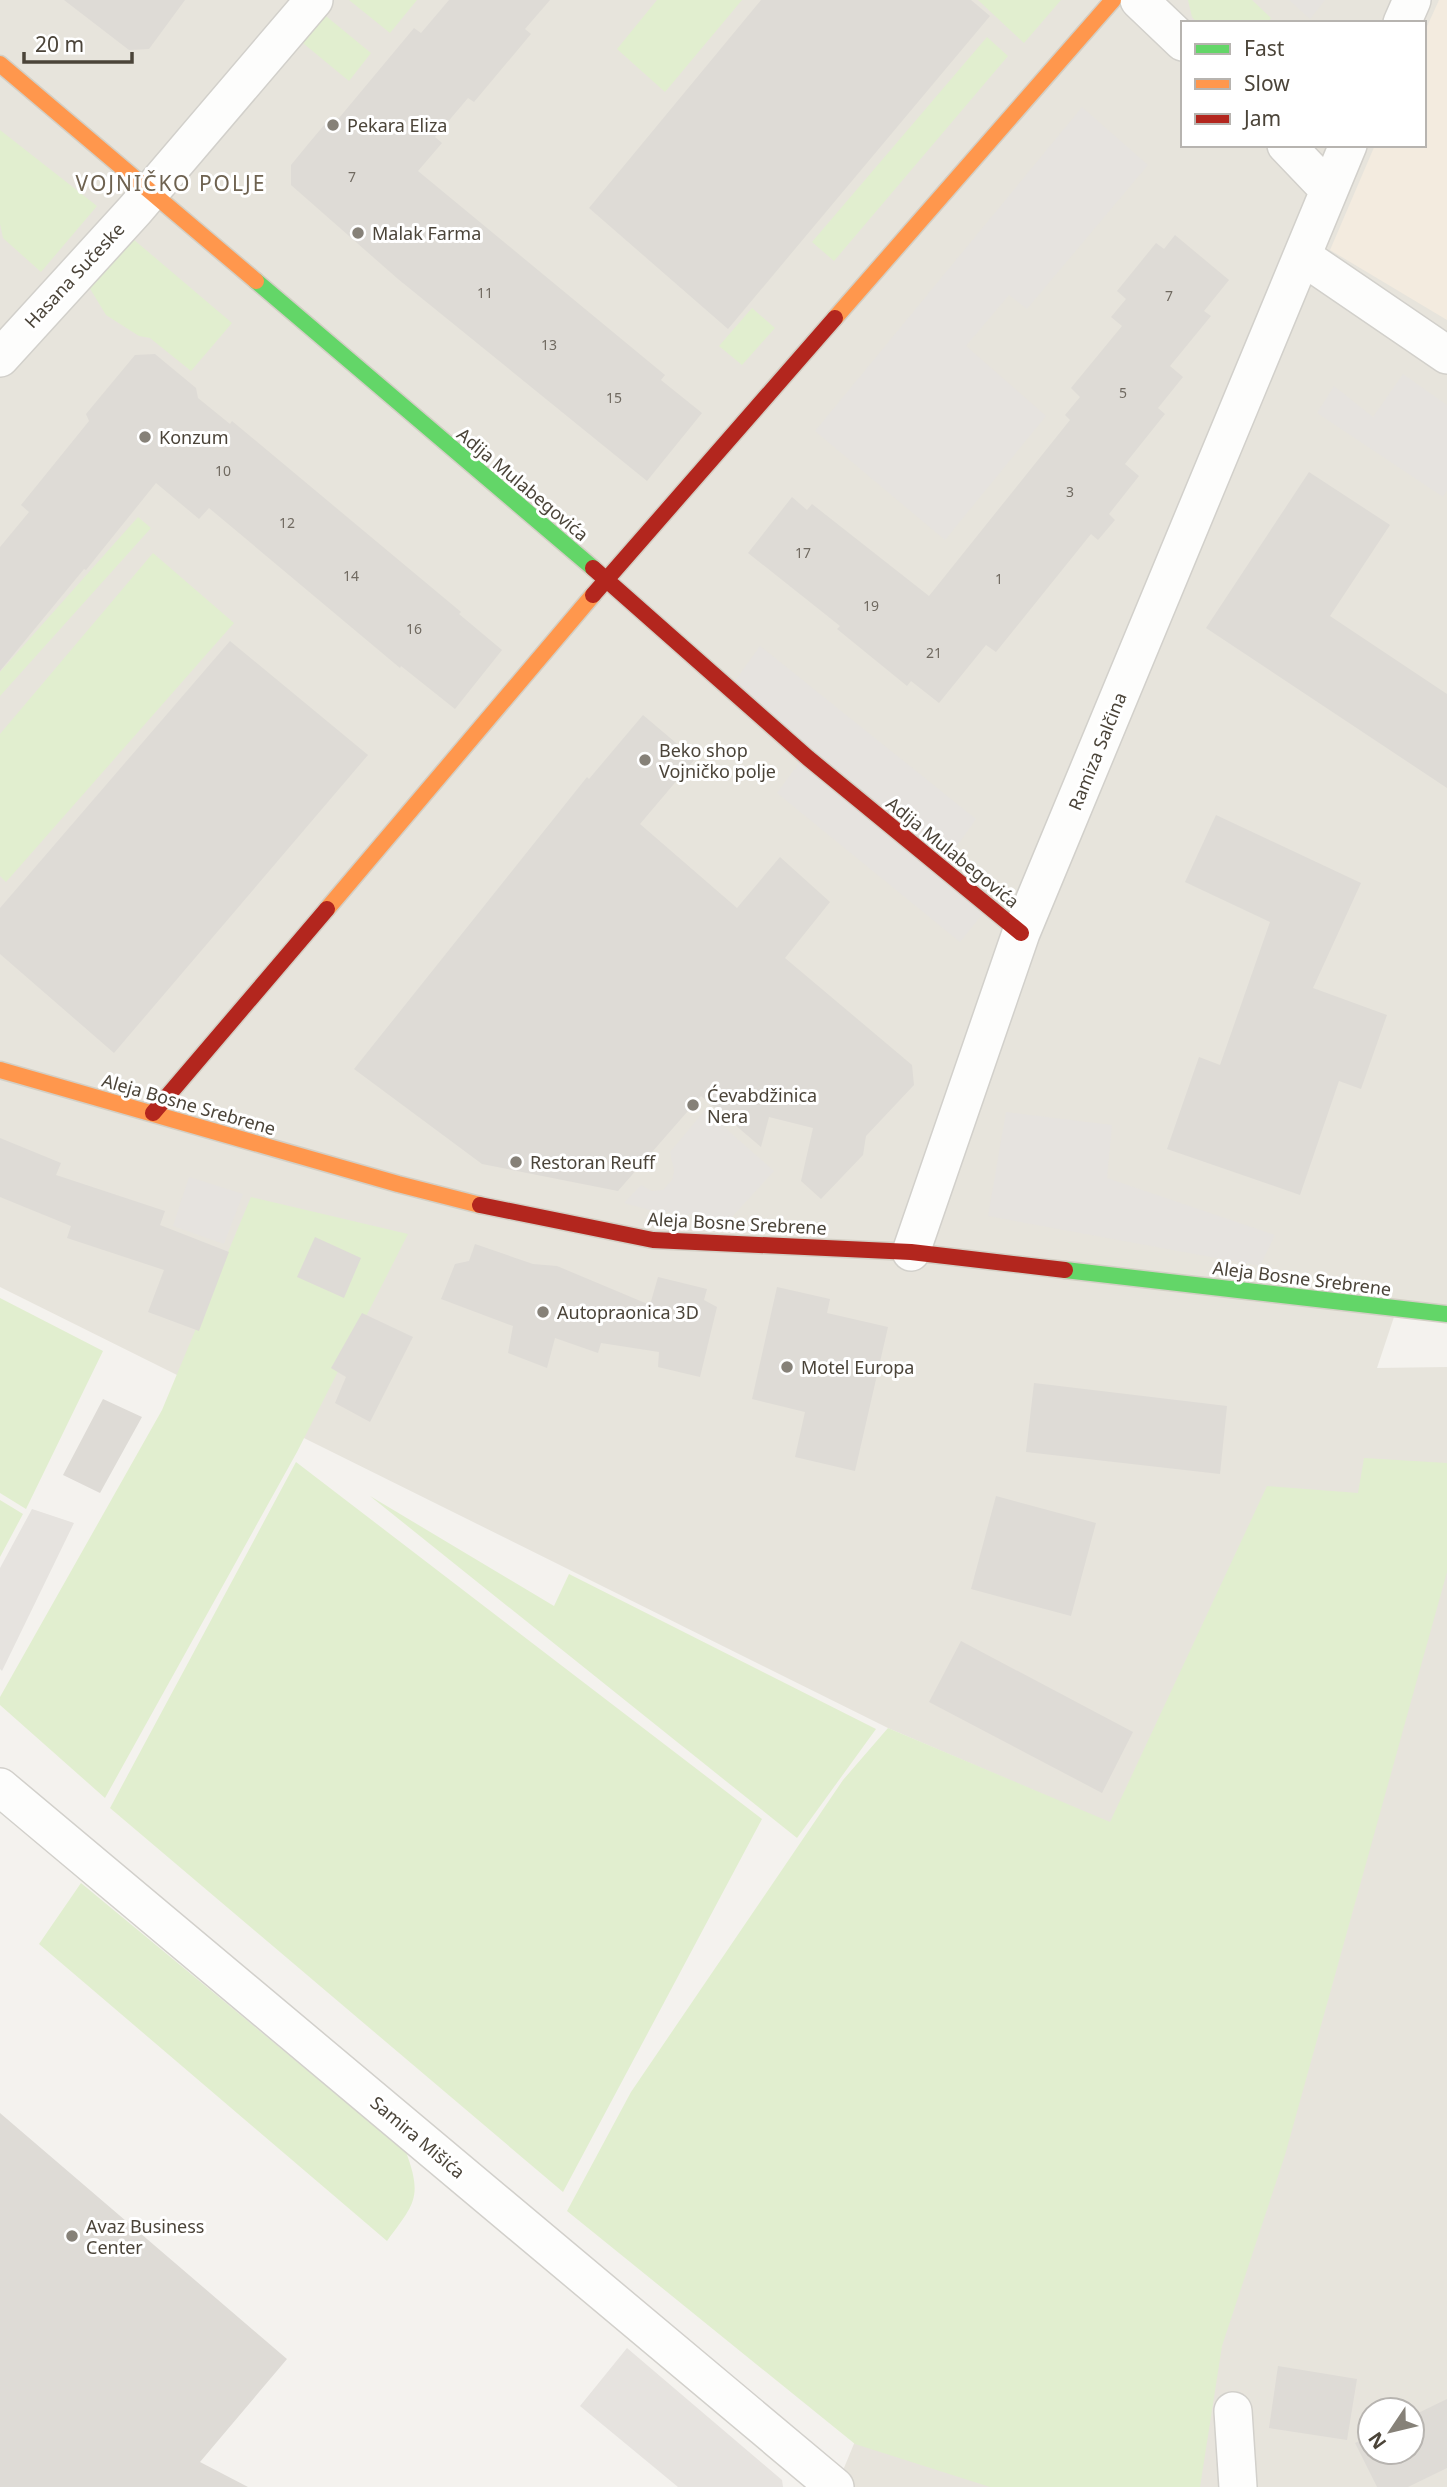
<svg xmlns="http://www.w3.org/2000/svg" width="1447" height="2487" font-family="'Noto Sans',sans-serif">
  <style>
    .residential { fill: #e7e4dc; fill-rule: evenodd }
    .commercial { fill: #f3ebdf }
    .green { fill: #e1eecf }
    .parking { fill: #e6e3df }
    .building { fill: #dedbd6 }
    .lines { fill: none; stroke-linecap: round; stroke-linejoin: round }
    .street-casing { stroke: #d2d0cb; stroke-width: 40 }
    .fast-casing { stroke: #d3cfc5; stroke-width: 19 }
    .slow-casing { stroke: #d3cfc5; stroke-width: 19 }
    .jam-casing { stroke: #d3cfc5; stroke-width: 19 }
    .street { stroke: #fdfdfc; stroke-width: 37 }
    .fast { stroke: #63d668; stroke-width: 16 }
    .slow { stroke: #ff974d; stroke-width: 16 }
    .jam { stroke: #b3261e; stroke-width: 16 }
    .poi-dot { fill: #868178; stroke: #fff; stroke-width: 2.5 }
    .labels { text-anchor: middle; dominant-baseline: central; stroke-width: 6; stroke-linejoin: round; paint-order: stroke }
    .number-label { font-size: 14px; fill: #706a61 }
    .poi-label { font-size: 18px; fill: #4b4439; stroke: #fff; text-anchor: start }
    .street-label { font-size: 18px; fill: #4b4439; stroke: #fff }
    .quarter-label { font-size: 21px; letter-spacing: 2px; fill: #6e6250; stroke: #fff }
  </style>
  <rect width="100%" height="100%" fill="#f4f2ee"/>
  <!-- residential -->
  <path class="residential" d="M 0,0 L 1447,0 L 1447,1314 L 1397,1308 L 1377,1368 L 1447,1367 L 1447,2487 L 838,2487 L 844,2468 L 1110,1823 L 888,1728 L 0,1287 ZM 1183,23 L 1424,23 L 1424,145 L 1183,145 ZM 1370,2410 L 1412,2410 L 1412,2452 L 1370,2452 Z"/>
  <!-- commercial -->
  <path class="commercial" d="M 1439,0 L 1447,0 L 1447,320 L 1330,250 L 1375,145 L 1424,145 L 1424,33 Z"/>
  <!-- green -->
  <path class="green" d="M 349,0 L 417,0 L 390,33 Z
    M 657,0 L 742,0 L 665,92 L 617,49 Z
    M 978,0 L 1061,0 L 1024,43 Z
    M 1188,0 L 1252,0 L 1271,18 L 1267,23 L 1197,23 L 1192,17 Z
    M 321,12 L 371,53 L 349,81 L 298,39 Z
    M 987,37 L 1008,56 L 834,261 L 812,242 Z
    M 0,130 L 97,206 L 41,272 L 3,238 L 0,224 Z
    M 126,233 L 232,323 L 191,371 L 150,338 L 139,336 L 106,315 L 86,282 Z
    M 752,308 L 775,328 L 742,365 L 719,346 Z
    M 138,517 L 151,528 L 0,696 L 0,672 Z
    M 153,553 L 234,623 L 6,882 L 0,876 L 0,734 Z
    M 251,1197 L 408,1234 L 297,1452 L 105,1798 L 0,1705 L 0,1697 L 162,1410 Z
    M 0,1298 L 103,1351 L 26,1509 L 0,1493 Z
    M 1364,1458 L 1447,1463 L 1447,1572 L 1285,2155 L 1222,2346 L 1200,2487 L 990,2487 L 855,2444 L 567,2211 L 631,2092 L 843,1780 L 888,1728 L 1110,1822 L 1267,1486 L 1358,1493 Z
    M 296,1462 L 762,1819 L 563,2192 L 110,1808 Z
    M 370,1496 L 554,1606 L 569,1574 L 876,1729 L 797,1838 Z
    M 0,1500 L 23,1514 L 0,1557 Z
    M 81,1883 L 406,2152 C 423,2198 414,2204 387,2241 L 39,1944 Z"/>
  <!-- parking -->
  <path class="parking" d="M 1289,0 L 1325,0 L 1310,19 Z
    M 1082,107 L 1148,165 L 1027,309 L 1009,295 L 966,346 L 1046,416 L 945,540 L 815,431 Z
    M 1403,374 L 1447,405 L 1447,490 L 1443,497 L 1317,413 L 1334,386 L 1373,417 Z
    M 760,646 L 976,819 L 945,863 L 992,902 L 960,942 L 777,793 L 809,749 L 732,685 Z
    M 705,1110 L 774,1171 L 730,1219 L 654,1211 L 624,1203 L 641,1185 L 652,1191 L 663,1190 L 672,1180 L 674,1171 L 670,1152 Z
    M 1006,1112 L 1112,1125 L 1107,1178 L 1275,1235 L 1260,1266 L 988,1216 Z
    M 189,1177 L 243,1194 L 224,1244 L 173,1226 Z
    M 32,1509 L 74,1523 L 2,1671 L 0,1669 L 0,1568 Z
    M 627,2348 L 782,2480 L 783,2487 L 678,2487 L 580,2406 Z"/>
  <!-- building -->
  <path class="building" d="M 64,0 L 185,0 L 149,49 L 129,50 Z
    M 449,0 L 550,0 L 525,29 L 531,34 L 474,102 L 468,98 L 435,137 L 442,143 L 418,171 L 665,375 L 661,380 L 702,413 L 647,481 L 398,279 L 291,185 L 291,165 L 309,143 L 331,117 L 339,118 L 414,28 L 421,33 Z
    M 761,0 L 971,0 L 990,16 L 728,329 L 589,208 Z
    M 1175,235 L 1229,280 L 1204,311 L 1211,316 L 1170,366 L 1183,377 L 1158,408 L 1165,414 L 1125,464 L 1139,476 L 1109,514 L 1115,520 L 1098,540 L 1091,534 L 996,652 L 986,645 L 939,703 L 911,681 L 907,686 L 837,629 L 840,626 L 748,553 L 792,497 L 807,510 L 812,504 L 929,596 L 1070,420 L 1065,415 L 1080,397 L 1071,388 L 1122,326 L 1111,317 L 1126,299 L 1117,291 L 1156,243 L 1164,249 Z
    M 155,354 L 196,388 L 198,398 L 230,424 L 232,421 L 461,612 L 459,614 L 502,650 L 455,709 L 401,666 L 400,668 L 209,508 L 199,519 L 156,483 L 86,570 L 84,569 L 0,671 L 0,547 L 29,512 L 21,505 L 89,421 L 86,414 L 135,355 Z
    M 1309,472 L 1390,525 L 1330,616 L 1447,694 L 1447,788 L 1206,628 Z
    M 230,641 L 368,755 L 114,1053 L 0,954 L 0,908 Z
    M 643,715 L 695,759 L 640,824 L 737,908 L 780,857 L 830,902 L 785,958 L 912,1065 L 914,1085 L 866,1136 L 863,1155 L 821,1199 L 801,1181 L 813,1128 L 769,1117 L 761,1147 L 701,1096 L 618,1191 L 482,1164 L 354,1069 L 587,777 L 589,779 Z
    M 1216,815 L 1361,883 L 1313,988 L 1387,1015 L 1361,1089 L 1339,1081 L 1300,1195 L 1167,1149 L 1199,1057 L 1220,1065 L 1270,922 L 1185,882 Z
    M 0,1138 L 61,1163 L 56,1175 L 165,1211 L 160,1225 L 229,1252 L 199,1331 L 148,1312 L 164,1270 L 67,1238 L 71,1226 L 0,1197 Z
    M 315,1237 L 361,1258 L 344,1298 L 297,1277 Z
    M 475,1244 L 533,1264 L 557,1266 L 650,1305 L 658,1277 L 707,1289 L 704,1300 L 717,1307 L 700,1377 L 658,1367 L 659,1352 L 601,1343 L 598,1353 L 555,1338 L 547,1368 L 508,1353 L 513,1326 L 441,1299 L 455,1264 L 469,1261 Z
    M 777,1287 L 830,1299 L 827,1313 L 888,1327 L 855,1471 L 795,1457 L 805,1412 L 752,1399 Z
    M 362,1313 L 413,1337 L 370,1422 L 335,1403 L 346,1377 L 331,1368 Z
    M 1034,1383 L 1227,1406 L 1220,1474 L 1026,1452 Z
    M 103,1399 L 142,1417 L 100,1493 L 63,1475 Z
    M 996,1496 L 1096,1523 L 1071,1616 L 971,1589 Z
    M 961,1641 L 1133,1732 L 1102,1793 L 929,1702 Z
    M 0,2113 L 287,2359 L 200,2462 L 248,2487 L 0,2487 Z
    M 1278,2366 L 1357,2379 L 1347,2440 L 1269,2428 Z
    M 1447,2399 L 1447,2468 L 1408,2487 L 1377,2487 L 1355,2443 L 1370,2436 L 1370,2452 L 1412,2452 L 1412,2416 Z"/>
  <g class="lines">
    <!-- street casing -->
    <g class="street-casing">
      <path id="street" d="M 1139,0 L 1183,42
        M 1402,23 L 1412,0
        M 1286,145 L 1328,189
        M 1302,256 L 1447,355
        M 0,358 L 135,210 L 314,0
        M 911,1252 L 1021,933 L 1348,145
        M 0,1787 L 835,2487
        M 1233,2411 L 1238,2487"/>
    </g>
    <!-- fast casing -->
    <g class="fast-casing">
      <path id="fast" d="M 256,281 L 593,568
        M 1065,1270 L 1447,1314"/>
    </g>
    <!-- slow casing -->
    <g class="slow-casing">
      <path id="slow" d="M 0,64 L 256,281
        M 835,318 L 1113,0
        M 327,909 L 593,595
        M 0,1070 L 398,1184 L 480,1205"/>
    </g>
    <!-- jam casing -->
    <g class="jam-casing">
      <path id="jam" d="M 593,568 L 808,758 L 1021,933
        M 593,595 L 835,318
        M 153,1113 L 327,909
        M 480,1205 L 653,1240 L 911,1252 L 1065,1270"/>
    </g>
    <!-- street -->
    <use href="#street" class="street"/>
    <!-- fast -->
    <use href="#fast" class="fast"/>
    <!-- slow -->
    <use href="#slow" class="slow"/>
    <!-- jam -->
    <use href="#jam" class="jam"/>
  </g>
  <!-- markers -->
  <g class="poi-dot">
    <circle cx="333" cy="125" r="7"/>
    <circle cx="358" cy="233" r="7"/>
    <circle cx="145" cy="437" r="7"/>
    <circle cx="645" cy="760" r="7"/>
    <circle cx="693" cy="1105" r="7"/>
    <circle cx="516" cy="1162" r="7"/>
    <circle cx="543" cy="1312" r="7"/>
    <circle cx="787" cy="1367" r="7"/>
    <circle cx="72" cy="2236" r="7"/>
  </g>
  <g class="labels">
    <!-- number labels -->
    <g class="number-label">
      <text x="352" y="176">7</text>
      <text x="485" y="292">11</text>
      <text x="1169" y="295">7</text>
      <text x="549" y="344">13</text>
      <text x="1123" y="392">5</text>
      <text x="614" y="397">15</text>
      <text x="223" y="470">10</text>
      <text x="1070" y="491">3</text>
      <text x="287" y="522">12</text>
      <text x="803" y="552">17</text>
      <text x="351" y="575">14</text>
      <text x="999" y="578">1</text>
      <text x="871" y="605">19</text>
      <text x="414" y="628">16</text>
      <text x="934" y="652">21</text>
    </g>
    <!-- poi labels -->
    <g class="poi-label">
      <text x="347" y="125">Pekara Eliza</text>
      <text x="372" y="233">Malak Farma</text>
      <text x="159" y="437">Konzum</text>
      <text x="659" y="750">Beko shop<tspan x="659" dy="21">Vojničko polje</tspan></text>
      <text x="707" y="1095">Ćevabdžinica<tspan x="707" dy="21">Nera</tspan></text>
      <text x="530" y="1162">Restoran Reuff</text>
      <text x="557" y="1312">Autopraonica 3D</text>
      <text x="801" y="1367">Motel Europa</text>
      <text x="86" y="2226">Avaz Business<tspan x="86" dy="21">Center</tspan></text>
    </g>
    <!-- street labels -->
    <g class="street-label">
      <text transform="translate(74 275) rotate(-47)">Hasana Sučeske</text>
      <text transform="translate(523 484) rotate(40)">Adija Mulabegovića</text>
      <text transform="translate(1097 751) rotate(-68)">Ramiza Salčina</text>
      <text transform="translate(953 852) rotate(39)">Adija Mulabegovića</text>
      <text transform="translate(189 1104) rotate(16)">Aleja Bosne Srebrene</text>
      <text transform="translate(737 1223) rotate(3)">Aleja Bosne Srebrene</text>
      <text transform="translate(1302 1278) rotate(7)">Aleja Bosne Srebrene</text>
      <text transform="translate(418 2137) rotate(40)">Samira Mišića</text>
    </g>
    <!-- quarter labels -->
    <g class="quarter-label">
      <text x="171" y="183">VOJNIČKO POLJE</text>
    </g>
  </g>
  <!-- legend -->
  <rect x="1181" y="21" width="245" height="126" fill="#ffffff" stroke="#b7b4b0" stroke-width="2"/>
  <rect x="1195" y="44" width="35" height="10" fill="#63d668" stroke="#b7b4b0" stroke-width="2"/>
  <text x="1244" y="56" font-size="21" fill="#4b4439">Fast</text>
  <rect x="1195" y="79" width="35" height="10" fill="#ff974d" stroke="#b7b4b0" stroke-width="2"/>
  <text x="1244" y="91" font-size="21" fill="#4b4439">Slow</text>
  <rect x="1195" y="114" width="35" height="10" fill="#b3261e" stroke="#b7b4b0" stroke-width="2"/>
  <text x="1244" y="126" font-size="21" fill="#4b4439">Jam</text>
  <!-- north arrow -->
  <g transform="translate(1391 2431) rotate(235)"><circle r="33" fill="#ffffff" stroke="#b7b4b0" stroke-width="2"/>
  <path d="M0-5L12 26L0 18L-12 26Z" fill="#868178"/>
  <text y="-10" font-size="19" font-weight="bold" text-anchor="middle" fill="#4b4439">N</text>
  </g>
  <!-- scale -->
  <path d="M24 52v10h108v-10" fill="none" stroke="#4b4439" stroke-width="3.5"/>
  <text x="35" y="52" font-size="21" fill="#4b4439" stroke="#ffffff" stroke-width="5" paint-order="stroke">20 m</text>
</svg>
